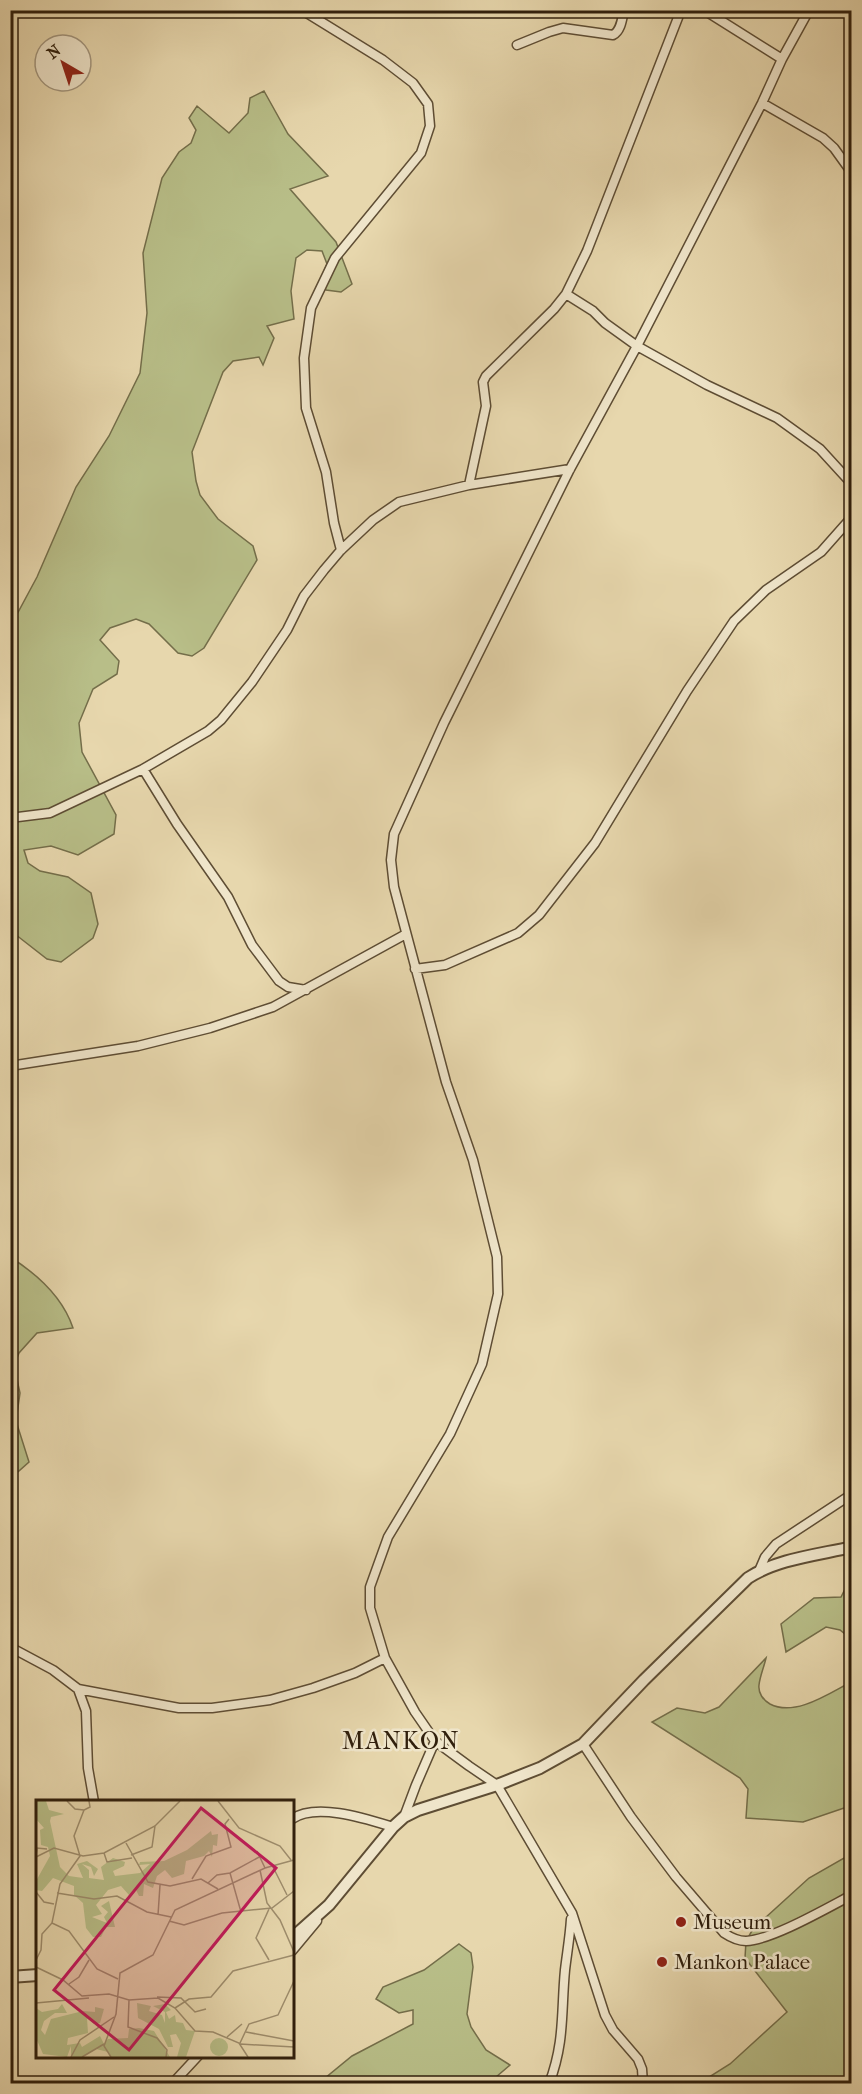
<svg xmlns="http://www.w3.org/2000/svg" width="862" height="2094" font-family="'IM FELL French Canon',serif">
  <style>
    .green { fill: #b8be88; stroke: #746e4a; stroke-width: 1.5 }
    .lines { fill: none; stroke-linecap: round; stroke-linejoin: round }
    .minor-casing { stroke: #5e4d34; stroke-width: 11 }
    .tertiary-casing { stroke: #5e4d34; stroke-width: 14 }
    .minor { stroke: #efe5ca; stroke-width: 8 }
    .tertiary { stroke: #efe5ca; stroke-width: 10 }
    .poi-dot { fill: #8f2418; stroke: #efe5ca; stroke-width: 2 }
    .labels { text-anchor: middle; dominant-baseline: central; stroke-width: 5; stroke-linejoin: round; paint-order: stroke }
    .poi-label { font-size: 21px; fill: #301f0c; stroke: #efe5ca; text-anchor: start }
    .quarter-label { font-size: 24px; letter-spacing: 1.5px; fill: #301f0c; stroke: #efe5ca }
    .inset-road { fill: none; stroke: #9e8d6d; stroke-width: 1.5 }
    .view { fill: #c2185b; fill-opacity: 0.15; stroke: #c2185b; stroke-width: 3 }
    .inset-edge { fill: none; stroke: #301f0c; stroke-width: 3 }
  </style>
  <rect width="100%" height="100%" fill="#e7d7ad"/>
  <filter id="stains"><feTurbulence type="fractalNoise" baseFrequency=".00333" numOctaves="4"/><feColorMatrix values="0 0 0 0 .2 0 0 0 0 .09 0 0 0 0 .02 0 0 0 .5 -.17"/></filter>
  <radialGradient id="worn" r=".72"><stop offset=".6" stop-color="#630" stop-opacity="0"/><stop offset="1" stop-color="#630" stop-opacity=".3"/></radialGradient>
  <!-- green -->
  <path class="green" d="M 264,91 L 288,134 L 328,176 L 290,189 L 336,242 L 352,284 L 341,292 L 326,290 L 321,278 L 327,264 L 322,251 L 307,250 L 296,258 L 291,291 L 294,319 L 267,326 L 274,338 L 263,365 L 259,357 L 233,361 L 223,372 L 192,452 L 196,481 L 200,495 L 218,519 L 253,546 L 257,560 L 204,648 L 192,656 L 178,653 L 149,624 L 136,619 L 110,628 L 100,640 L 119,661 L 117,674 L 93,689 L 79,723 L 82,752 L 116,815 L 114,834 L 78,855 L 51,846 L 24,850 L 28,863 L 40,871 L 68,877 L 91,893 L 98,924 L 93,938 L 61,962 L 47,959 L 11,931 L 10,617 L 16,616 L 37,577 L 76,487 L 109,436 L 140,373 L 147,313 L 143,253 L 162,178 L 179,152 L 191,143 L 196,130 L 189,118 L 197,106 L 229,133 L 248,113 L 250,98 Z
    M 10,1257 C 37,1274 63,1298 73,1328 L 37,1333 L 19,1353 L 14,1366 L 20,1393 L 16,1421 L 29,1462 L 11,1478 Z
    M 851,1577 L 851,1639 L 840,1630 L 826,1627 L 786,1652 L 781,1624 L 814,1598 L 841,1597 Z
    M 766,1658 C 764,1667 760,1676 759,1685 C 758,1693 763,1700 770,1704 C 795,1717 828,1694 851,1682 L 852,1805 L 847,1807 L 803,1822 L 746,1818 L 748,1789 L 740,1778 L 652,1722 L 677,1708 L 705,1713 L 719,1707 Z
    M 851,1854 L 851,2083 L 698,2084 L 730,2064 L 787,2012 L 745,1958 L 746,1941 L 753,1929 L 809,1878 Z
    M 459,1944 L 471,1953 L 473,1967 L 467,2014 L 471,2027 L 486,2050 L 510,2065 L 489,2083 L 319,2083 L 352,2056 L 413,2024 L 413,2010 L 399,2013 L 376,1999 L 383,1987 L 424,1970 Z"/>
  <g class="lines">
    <!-- minor casing -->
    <g class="minor-casing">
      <path id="minor" d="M 302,10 L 383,60 L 413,83 L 428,104 L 430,126 L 421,153 L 335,258 L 311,308 L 304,358 L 306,408 L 326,472 L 334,523 L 341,550
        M 704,10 L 782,59
        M 844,10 L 852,14
        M 517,45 L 549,32 L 563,28 L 613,35 C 621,31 622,19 624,10
        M 762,103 L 823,138 L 834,148 L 852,173
        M 566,294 L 593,311 L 605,323 L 637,346 L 707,385 L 777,418 L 820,449 L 852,484
        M 469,485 L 486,406 L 483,382 L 486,376 L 554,309 L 566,294 L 587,251 L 681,10
        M 143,769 L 177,824 L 228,897 L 252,945 L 279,981 L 288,987 L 306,990
        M 10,818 L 50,813 L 143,769 L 208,731 L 221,720 L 252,682 L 287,630 L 304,596 L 324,570 L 341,550 L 373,520 L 399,502 L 469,485 L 570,469
        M 415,969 L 445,965 L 518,933 L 539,915 L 595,843 L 687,691 L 734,621 L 766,590 L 821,552 L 852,517
        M 10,1066 L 138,1046 L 210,1028 L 273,1007 L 406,934
        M 759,1571 L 765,1557 L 776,1544 L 852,1494
        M 10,1647 L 53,1670 L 78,1689 L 179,1708 L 212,1708 L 270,1700 L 313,1688 L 355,1673 L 385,1658
        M 78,1689 L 86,1711 L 88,1768 L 94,1802
        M 583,1744 L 631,1817 L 676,1877 L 724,1933 C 730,1937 738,1941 746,1941 C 772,1940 827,1908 852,1895
        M 404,1817 L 416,1785 L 435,1741
        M 292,1819 C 316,1802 367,1819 393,1827
        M 292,1951 L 317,1921
        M 172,2084 L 198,2056
        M 549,2084 C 565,2042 561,2012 565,1970 C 567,1953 570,1936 571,1919
        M 643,2084 L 642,2069 L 638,2059 L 613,2030 L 605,2015 L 572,1913 L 497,1785 L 469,1766 L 435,1741 L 415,1712 L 385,1658 L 370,1608 L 370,1587 L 388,1537 L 450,1434 L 482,1364 L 498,1294 L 497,1257 L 473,1160 L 446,1082 L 394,887 L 391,860 L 394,834 L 444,723 L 570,469 L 637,346 L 762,103 L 782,59 L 809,10"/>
    </g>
    <!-- tertiary casing -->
    <g class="tertiary-casing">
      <path id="tertiary" d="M 292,1938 L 329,1905 L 393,1827 L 404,1817 L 418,1810 L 497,1785 L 540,1768 L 583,1744 L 644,1680 L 748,1578 C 777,1559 817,1555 852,1547
        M 10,1977 L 38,1975"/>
    </g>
    <!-- minor -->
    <use href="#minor" class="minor"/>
    <!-- tertiary -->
    <use href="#tertiary" class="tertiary"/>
  </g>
  <!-- markers -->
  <g class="poi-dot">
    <circle cx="681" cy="1922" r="6"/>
    <circle cx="662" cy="1962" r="6"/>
  </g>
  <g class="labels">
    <!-- poi labels -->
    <g class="poi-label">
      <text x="693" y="1922">Museum</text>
      <text x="674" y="1962">Mankon Palace</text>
    </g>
    <!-- quarter labels -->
    <g class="quarter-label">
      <text x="401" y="1741">MANKON</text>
    </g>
  </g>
  <!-- overview -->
  <g transform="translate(36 1800)">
    <rect width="258" height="258" fill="#e7d7ad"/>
    <path d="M 0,1 L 10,1 L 13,10 L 28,14 L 15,17 L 14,21 L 24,67 L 33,76 L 47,78 L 41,64 L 51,61 L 62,69 L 58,76 L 55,67 L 46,64 L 53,70 L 53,78 L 68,80 L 65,67 L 77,58 L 89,62 L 88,66 L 77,71 L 79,76 L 104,73 L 114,64 L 103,65 L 104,62 L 128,61 L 151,50 L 175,31 L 176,35 L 182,34 L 181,46 L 177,45 L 176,57 L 173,51 L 168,56 L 150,61 L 148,74 L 136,78 L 129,70 L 121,76 L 117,88 L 108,84 L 107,96 L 103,96 L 99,88 L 93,95 L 85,86 L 72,90 L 60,105 L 66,114 L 56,117 L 71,123 L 68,117 L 72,112 L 65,106 L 73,101 L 79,127 L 70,127 L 65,137 L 57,137 L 50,128 L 47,103 L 38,95 L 38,86 L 17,78 L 6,91 L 0,90 L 0,81 L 14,56 L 12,47 L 5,45 L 4,30 L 8,28 L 0,19 ZM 101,203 L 115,206 L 113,211 L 126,215 L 129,223 L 129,212 L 117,206 L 129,204 L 135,210 L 130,212 L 133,219 L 139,215 L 140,222 L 147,223 L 150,230 L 159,231 L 150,257 L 141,257 L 145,243 L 140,234 L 134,235 L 137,247 L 132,247 L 123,229 L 102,218 ZM 26,204 L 31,213 L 19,213 L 8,221 L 5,230 L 9,235 L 15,219 L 47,211 L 59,212 L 59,207 L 68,209 L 64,223 L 58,224 L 51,218 L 52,233 L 32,238 L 31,245 L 44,243 L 46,247 L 64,236 L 68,244 L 72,239 L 92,238 L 93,229 L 103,228 L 118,231 L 134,257 L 74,257 L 72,252 L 60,249 L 46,257 L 35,257 L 35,246 L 31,257 L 7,254 L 0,238 L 0,208 L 6,212 L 22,209 ZM174 247a9 9 0 1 1 18 0a9 9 0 1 1-18 0Z" fill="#b8be88"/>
    <path class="inset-road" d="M 31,1 L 39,9 L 48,10M 182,1 L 203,28 L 244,46 L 255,60M 90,43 L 112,82 L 134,86 L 165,79 L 182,89M 221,51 L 229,68M 68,53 L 71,62 L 96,58M 95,55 L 116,47 L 119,26M 0,56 L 1,48 L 11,49M 0,57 L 18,48 L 47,56 L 68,53 L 119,26 L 144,1M 236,65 L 251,95M 224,70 L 231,103 L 244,120 L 258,152M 194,73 L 205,112M 156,79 L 170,56 L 195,47 L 189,24 L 193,19M 172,83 L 181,75 L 194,73 L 225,56M 0,92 L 8,102 L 18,104M 21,93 L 58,99 L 81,96 L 111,112 L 135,117M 122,115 L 124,85M 133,121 L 148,125 L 186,113 L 236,108 L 258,91M 16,123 L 33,131 L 61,169 L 82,179M 0,160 L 5,150 L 6,134 L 16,123 L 24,84 L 44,56 L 38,36 L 48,10 L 54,7 L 53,1M 233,160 L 220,138 L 233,109M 0,167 L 27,180 L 46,196 L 73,194 L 93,200 L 122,198 L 139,208 L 159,231 L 177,232 L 203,243 L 212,257M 33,184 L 43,177 L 53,160M 121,197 L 145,198 L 159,212 L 170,209M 93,200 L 92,227 L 121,238 L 131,250 L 130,257M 0,203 L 53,198M 139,208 L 153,199 L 175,197 L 197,171 L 258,155M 210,232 L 258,241M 191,237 L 206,224M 204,243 L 213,224 L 242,215 L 258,181M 204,244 L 258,247M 35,257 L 44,240 L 78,217M 46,257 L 68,244M 75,257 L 68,246 L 80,214 L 84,173 L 117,155 L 139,110 L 229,68 L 258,60"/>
    <path class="view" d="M 165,8 L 240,68 L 93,250 L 18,190 Z"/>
    <rect width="258" height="258" class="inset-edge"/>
  </g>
  <!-- margin -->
  <rect width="862" height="2094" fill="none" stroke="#e7d7ad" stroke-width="36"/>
  <rect x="12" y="12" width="838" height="2070" fill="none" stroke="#301f0c" stroke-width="3"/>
  <rect x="18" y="18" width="826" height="2058" fill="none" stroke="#301f0c" stroke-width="1.5"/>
  <!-- north arrow -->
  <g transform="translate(63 63) rotate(321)"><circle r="28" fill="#efe5ca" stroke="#a3967e" stroke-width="1.5"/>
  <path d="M0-4.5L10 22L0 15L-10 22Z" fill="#8f2418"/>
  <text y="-9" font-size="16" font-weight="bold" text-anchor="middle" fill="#301f0c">N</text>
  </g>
  <rect width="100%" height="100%" filter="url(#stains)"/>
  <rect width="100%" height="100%" fill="url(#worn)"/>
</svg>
